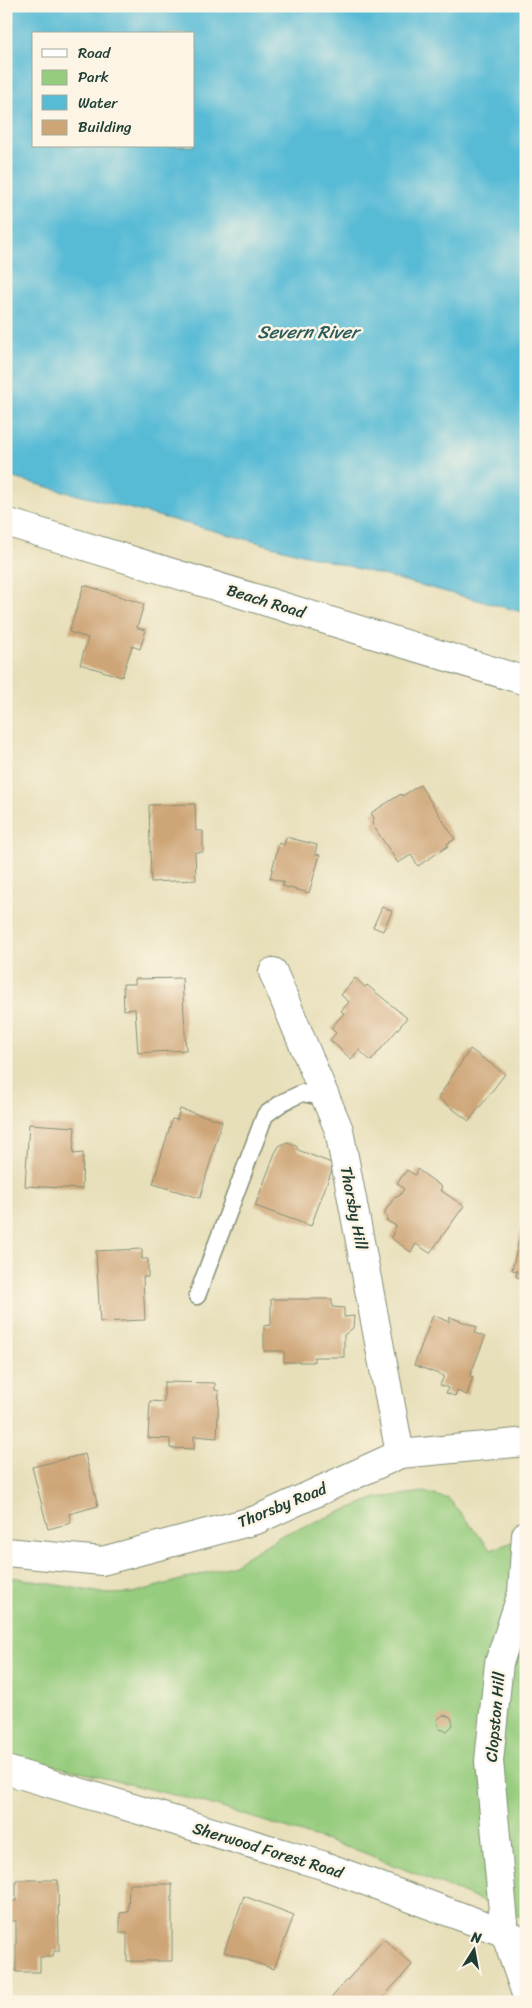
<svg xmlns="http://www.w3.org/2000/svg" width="532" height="2008" font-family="Sriracha,sans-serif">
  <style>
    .green { fill: #96cc7e; stroke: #5a8459 }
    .water { fill: #58bbd6; stroke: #3c7c85; fill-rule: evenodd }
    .building { fill: #cea577 }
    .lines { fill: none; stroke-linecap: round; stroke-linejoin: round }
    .service-casing { stroke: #838e76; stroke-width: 19 }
    .minor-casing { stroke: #838e76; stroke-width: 30 }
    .service { stroke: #fff; stroke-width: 16 }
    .minor { stroke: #fff; stroke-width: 28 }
    .labels { text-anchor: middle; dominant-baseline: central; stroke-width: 5; stroke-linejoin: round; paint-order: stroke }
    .street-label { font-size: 16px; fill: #1f3d34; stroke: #fcf5e5 }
    .water-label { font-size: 18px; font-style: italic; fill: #2d5c5c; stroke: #fcf5e5 }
  </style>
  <rect width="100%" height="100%" fill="#fcf5e5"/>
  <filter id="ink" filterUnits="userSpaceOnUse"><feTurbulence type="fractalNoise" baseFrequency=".02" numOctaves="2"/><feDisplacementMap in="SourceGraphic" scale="10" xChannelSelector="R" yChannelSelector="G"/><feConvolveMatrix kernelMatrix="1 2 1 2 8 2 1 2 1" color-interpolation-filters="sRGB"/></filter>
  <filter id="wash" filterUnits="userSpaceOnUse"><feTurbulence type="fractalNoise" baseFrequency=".0096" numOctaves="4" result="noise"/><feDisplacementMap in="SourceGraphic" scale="20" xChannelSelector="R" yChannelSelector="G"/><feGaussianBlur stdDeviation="1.12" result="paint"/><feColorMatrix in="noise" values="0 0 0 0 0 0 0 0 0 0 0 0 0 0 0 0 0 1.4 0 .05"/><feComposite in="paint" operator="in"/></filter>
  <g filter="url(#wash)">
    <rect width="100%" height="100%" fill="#e7dfb9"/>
    <!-- green -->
    <path class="green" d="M 424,1492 L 449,1499 L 491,1550 L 526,1537 L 526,1919 L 362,1852 L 206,1803 L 27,1759 L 6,1768 L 6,1576 L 108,1594 L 133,1593 L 231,1566 L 282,1535 L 376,1498 Z"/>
    <!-- water -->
    <path class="water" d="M 6,6 L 526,6 L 526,613 L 6,476 ZM 34,34 L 194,34 L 194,146 L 34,146 Z"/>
    <g id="blocks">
      <!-- building -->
      <path class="building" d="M 84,585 L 144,604 L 137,628 L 146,630 L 140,649 L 132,646 L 122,677 L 80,664 L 88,638 L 69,632 Z
        M 420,785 L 455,839 L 447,844 L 448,846 L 418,866 L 411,855 L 398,863 L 372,824 L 374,818 L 371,813 L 401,794 L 402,796 Z
        M 195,804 L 196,831 L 203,831 L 203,852 L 195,852 L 196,880 L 151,882 L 149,805 Z
        M 286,837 L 317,845 L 315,854 L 320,855 L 309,893 L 282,886 L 284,882 L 270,878 L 279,843 L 284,845 Z
        M 382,907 L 392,911 L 383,931 L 373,927 Z
        M 182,978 L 186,1050 L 138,1053 L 135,1009 L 124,1010 L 123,984 L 135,984 L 135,979 Z
        M 355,978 L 365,987 L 367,985 L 407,1018 L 371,1061 L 359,1050 L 351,1059 L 330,1040 L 336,1033 L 331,1028 L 344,1013 L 341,1011 L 349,1002 L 341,995 Z
        M 470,1049 L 505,1074 L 469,1121 L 438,1098 Z
        M 180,1109 L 222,1121 L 200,1198 L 153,1184 L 172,1119 L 177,1120 Z
        M 29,1124 L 75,1127 L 73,1154 L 83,1153 L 82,1189 L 25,1186 Z
        M 287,1142 L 296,1145 L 298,1150 L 334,1164 L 311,1226 L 255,1206 L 275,1153 L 279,1146 Z
        M 417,1169 L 442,1187 L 440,1190 L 464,1206 L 430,1253 L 416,1244 L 411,1252 L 391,1238 L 396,1226 L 386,1220 L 388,1218 L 385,1216 L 385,1211 L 394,1198 L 399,1196 L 404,1189 L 397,1183 L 407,1170 L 415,1175 Z
        M 525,1214 L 526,1214 L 526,1279 L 516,1277 L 517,1271 L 512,1270 Z
        M 142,1249 L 142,1259 L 148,1259 L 148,1277 L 143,1277 L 145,1320 L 100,1322 L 96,1251 Z
        M 271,1299 L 332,1299 L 332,1307 L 344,1308 L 344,1317 L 354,1316 L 353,1328 L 344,1335 L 344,1357 L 314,1357 L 314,1362 L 284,1362 L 284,1351 L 264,1351 L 264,1326 L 271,1325 Z
        M 433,1315 L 449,1322 L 450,1317 L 477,1327 L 475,1333 L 485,1337 L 470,1376 L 473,1377 L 467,1395 L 457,1391 L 455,1396 L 446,1393 L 448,1388 L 440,1385 L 444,1376 L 414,1365 Z
        M 164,1382 L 215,1383 L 215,1390 L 219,1391 L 217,1438 L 194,1436 L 194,1449 L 170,1448 L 170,1439 L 148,1438 L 150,1401 L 164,1402 Z
        M 85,1454 L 98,1506 L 69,1514 L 71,1523 L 48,1529 L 32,1467 Z
        M 443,1715 L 451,1717 L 453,1725 L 447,1731 L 439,1729 L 437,1720 Z
        M 16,1880 L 58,1880 L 59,1951 L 54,1951 L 53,1957 L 40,1957 L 40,1972 L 16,1972 L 16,1921 L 10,1921 L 10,1901 L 16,1901 Z
        M 129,1884 L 172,1884 L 172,1961 L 127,1961 L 127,1933 L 120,1933 L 120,1913 L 128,1912 Z
        M 244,1896 L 294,1915 L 274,1969 L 224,1952 Z
        M 384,1939 L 412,1965 L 379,2002 L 337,2002 L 332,1997 Z"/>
    </g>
  </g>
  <g filter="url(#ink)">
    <use href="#blocks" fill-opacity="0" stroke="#838e76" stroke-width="1"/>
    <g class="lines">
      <!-- service casing -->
      <g class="service-casing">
        <path id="service" d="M 197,1296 L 265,1115 L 283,1102 L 302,1093 L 326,1098"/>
      </g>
      <!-- minor casing -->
      <g class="minor-casing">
        <path id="minor" d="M 6,522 L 526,681
          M 273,972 L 339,1130 L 400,1454
          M 526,1535 L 522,1593 L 499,1663 L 489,1761 L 505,1933 L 526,1994
          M 6,1552 L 102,1561 L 256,1520 L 400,1454 L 526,1442
          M 6,1770 L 322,1865 L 505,1933 L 526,1943"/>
      </g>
      <!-- service -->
      <use href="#service" class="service"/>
      <!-- minor -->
      <use href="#minor" class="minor"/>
    </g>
  </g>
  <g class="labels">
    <!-- street labels -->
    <g class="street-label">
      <text transform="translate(266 601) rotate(17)">Beach Road</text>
      <text transform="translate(354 1208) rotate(79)">Thorsby Hill</text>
      <text transform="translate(282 1505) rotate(-22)">Thorsby Road</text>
      <text transform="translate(495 1717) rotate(-85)">Clopston Hill</text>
      <text transform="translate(268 1850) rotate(17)">Sherwood Forest Road</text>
    </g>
    <!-- water labels -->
    <g class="water-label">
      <text x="308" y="332">Severn River</text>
    </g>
  </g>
  <!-- margin -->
  <rect width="532" height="2008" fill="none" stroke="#fcf5e5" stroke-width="25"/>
  <!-- legend -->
  <rect x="32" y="32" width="162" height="115" fill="#fcf5e5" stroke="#a4ab9e"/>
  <rect x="42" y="49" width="25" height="8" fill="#ffffff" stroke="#a4ab9e"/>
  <text x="78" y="58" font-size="15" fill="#1f3d34">Road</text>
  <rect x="42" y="70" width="25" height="15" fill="#96cc7e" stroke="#a4ab9e"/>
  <text x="78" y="82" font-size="15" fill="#1f3d34">Park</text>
  <rect x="42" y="95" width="25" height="15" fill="#58bbd6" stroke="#a4ab9e"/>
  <text x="78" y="108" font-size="15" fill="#1f3d34">Water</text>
  <rect x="42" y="120" width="25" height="15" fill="#cea577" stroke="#a4ab9e"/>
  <text x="78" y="132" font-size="15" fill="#1f3d34">Building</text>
  <!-- north arrow -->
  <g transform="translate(474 1950) rotate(11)" stroke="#fcf5e5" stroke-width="4" paint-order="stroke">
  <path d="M0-4L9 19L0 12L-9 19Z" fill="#1f3d34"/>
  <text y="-8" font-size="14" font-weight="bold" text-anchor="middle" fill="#1f3d34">N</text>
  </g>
</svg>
